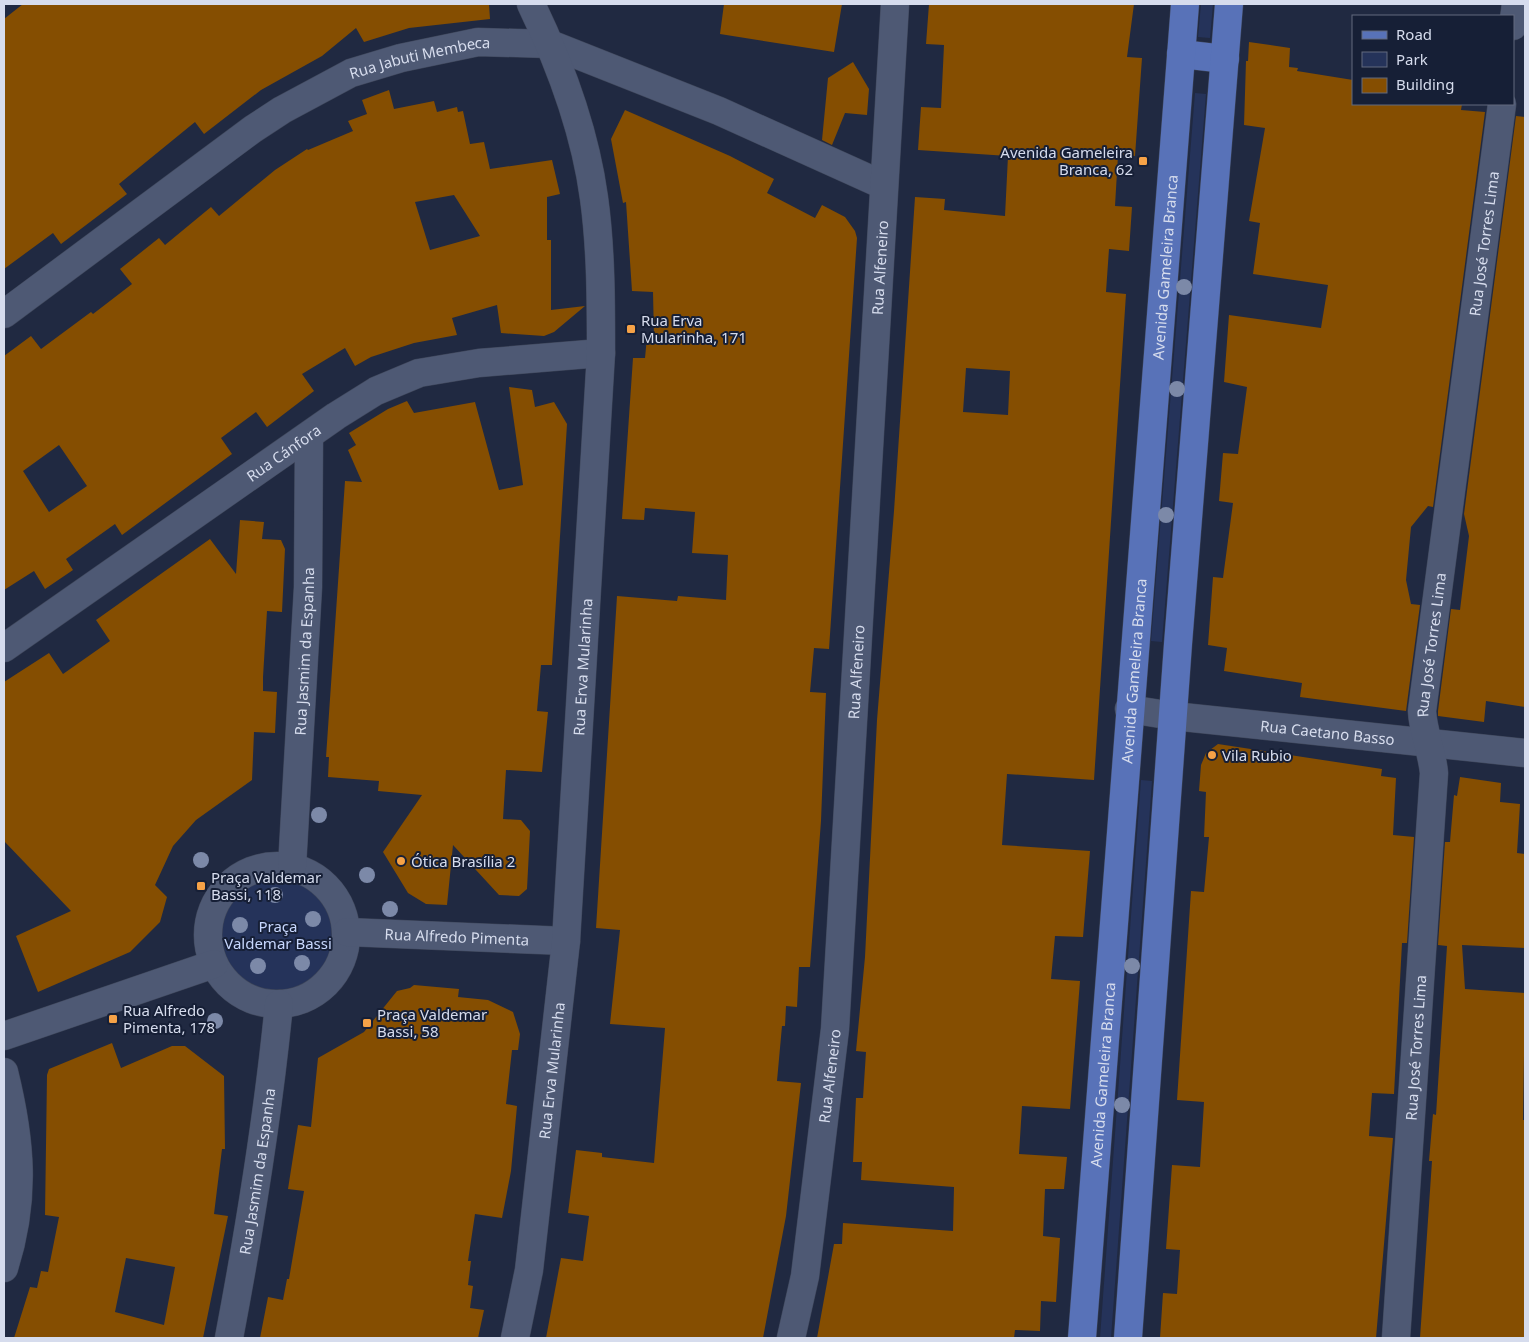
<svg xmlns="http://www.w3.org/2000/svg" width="1529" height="1342" font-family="'Noto Sans',sans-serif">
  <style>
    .green { fill: #25335a }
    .building { fill: #854e01; fill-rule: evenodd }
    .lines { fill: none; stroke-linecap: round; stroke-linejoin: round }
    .minor-casing { stroke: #3e465a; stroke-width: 29 }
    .major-casing { stroke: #3e465a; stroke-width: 29 }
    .minor { stroke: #4e5974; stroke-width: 28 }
    .major { stroke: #5872b8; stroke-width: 28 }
    .tree { fill: #7c89a8 }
    .poi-dot { fill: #f6a247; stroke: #161f36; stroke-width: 2 }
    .labels { text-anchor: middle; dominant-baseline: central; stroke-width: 4; stroke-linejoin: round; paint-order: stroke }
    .street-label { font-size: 15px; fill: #d6dced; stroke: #161f36 }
    .poi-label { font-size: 15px; fill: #d6dced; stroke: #161f36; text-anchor: start }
    .park-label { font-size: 15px; fill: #c7d7fd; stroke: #161f36 }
  </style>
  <rect width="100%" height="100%" fill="#202941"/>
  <!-- green -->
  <path class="green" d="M 1201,4 L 1213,4 L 1210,38 L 1198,37 Z
    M 1195,93 L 1206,94 L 1162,642 L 1151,641 Z
    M 1141,780 L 1152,781 L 1111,1338 L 1100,1338 Z
    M220 934a58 58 0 1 1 116 0a58 58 0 1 1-116 0Z"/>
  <!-- building -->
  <path class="building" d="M 23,4 L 489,4 L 490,19 L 409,28 L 364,42 L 356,28 L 322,56 L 261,90 L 204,134 L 195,122 L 119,184 L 127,194 L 61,244 L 53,233 L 4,269 L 4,19 Z
    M 724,4 L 842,4 L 834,52 L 720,34 Z
    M 929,4 L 1134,4 L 1127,57 L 1142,58 L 1135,156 L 1118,155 L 1115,206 L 1132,207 L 1129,251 L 1109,249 L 1106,292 L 1126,294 L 1094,780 L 1007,774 L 1002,845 L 1090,851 L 1083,937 L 1055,936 L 1051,979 L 1080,981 L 1070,1109 L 1022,1106 L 1019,1154 L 1067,1157 L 1064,1189 L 1045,1189 L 1043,1236 L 1060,1238 L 1056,1302 L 1041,1301 L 1040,1331 L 1015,1330 L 1014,1338 L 817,1338 L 834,1244 L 842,1244 L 843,1223 L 953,1231 L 954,1187 L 861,1180 L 862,1162 L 853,1162 L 856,1098 L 863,1098 L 866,1052 L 856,1051 L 865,957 L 877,720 L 894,511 L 915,197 L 945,199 L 944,210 L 1005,216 L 1008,156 L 918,150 L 921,107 L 941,108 L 944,45 L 926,44 ZM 966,368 L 1010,371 L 1008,415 L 963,412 Z
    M 1249,42 L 1290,48 L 1289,67 L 1298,68 L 1297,71 L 1353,80 L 1353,104 L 1462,104 L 1461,110 L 1485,112 L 1433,507 L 1428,506 L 1411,527 L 1406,580 L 1411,604 L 1420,605 L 1406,711 L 1300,697 L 1302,683 L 1224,671 L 1227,648 L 1208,645 L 1213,577 L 1223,578 L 1233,503 L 1219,501 L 1223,453 L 1238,454 L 1247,387 L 1224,382 L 1229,315 L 1321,328 L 1328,285 L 1253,274 L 1260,223 L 1249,221 L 1265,128 L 1244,125 L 1246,61 L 1248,61 Z
    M 853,62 L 869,89 L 867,115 L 845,113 L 832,145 L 822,140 L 828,78 Z
    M 389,90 L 394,109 L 434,101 L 437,112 L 457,107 L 458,112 L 463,111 L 470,144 L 484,142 L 490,169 L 552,160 L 560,194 L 547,197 L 547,240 L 551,240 L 551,310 L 585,306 L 554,332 L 544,336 L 501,333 L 497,305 L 452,318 L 457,335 L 414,343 L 371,357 L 355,366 L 345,348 L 302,374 L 314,391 L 267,427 L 256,412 L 221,438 L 232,454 L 122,535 L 115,524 L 66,559 L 73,570 L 45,589 L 34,571 L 4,590 L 4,356 L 31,336 L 41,349 L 91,312 L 93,314 L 132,284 L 120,269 L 159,238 L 165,245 L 211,207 L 219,216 L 275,170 L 307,149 L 308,150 L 353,131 L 348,121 L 367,114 L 362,100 ZM 454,195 L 480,236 L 430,250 L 415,202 ZM 59,445 L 87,486 L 49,512 L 23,471 Z
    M 625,110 L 730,156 L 774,179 L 767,193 L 815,218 L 822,205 L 845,217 L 855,231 L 857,238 L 829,649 L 814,648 L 810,692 L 826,693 L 821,821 L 810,967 L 799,967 L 797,1007 L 786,1006 L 785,1026 L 782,1026 L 777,1081 L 801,1083 L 786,1216 L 763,1338 L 546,1338 L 561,1258 L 583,1261 L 589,1216 L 568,1213 L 576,1150 L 602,1153 L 602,1157 L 654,1163 L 665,1028 L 610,1024 L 620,930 L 596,928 L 617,596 L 677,601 L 678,596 L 726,600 L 728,555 L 692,553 L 695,512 L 645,508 L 644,520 L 622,519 L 633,358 L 645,358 L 647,337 L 654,338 L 653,292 L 632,291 L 626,202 L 623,203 L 611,139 Z
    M 1516,116 L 1525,117 L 1525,707 L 1486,701 L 1484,722 L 1438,716 L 1438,711 L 1451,609 L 1460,610 L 1469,536 L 1464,514 Z
    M 509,387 L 532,390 L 535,407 L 554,402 L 567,424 L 552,665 L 541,665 L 537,711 L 548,712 L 542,772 L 506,770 L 503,819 L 521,820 L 530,831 L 527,889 L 519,896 L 499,895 L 453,845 L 447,905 L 426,904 L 408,893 L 383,852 L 422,795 L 378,791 L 379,781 L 328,777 L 329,757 L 326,757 L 345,481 L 362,482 L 348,450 L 356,445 L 349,433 L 388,409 L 407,401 L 414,413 L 475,402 L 499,490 L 523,485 Z
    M 240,520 L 264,522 L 262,539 L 281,540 L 285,549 L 282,612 L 267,611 L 263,677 L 263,691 L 277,692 L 275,733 L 254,732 L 252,780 L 196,820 L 173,846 L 155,885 L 167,897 L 160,922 L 130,952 L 38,992 L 16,936 L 71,911 L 4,841 L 4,682 L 49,653 L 63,674 L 110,641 L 96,620 L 210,539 L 236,574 Z
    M 1218,744 L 1382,769 L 1381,776 L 1396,778 L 1393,835 L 1414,837 L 1407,943 L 1402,943 L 1394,1094 L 1372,1093 L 1369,1136 L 1393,1138 L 1376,1338 L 1160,1338 L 1163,1293 L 1177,1294 L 1180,1250 L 1166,1249 L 1172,1165 L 1200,1167 L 1204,1102 L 1177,1100 L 1191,891 L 1204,892 L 1209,837 L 1204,837 L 1206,792 L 1199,791 L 1201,765 L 1206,753 Z
    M 1460,777 L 1501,783 L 1500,802 L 1520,804 L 1517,853 L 1525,854 L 1525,948 L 1462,945 L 1465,989 L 1525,993 L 1523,1120 L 1525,1120 L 1525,1338 L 1420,1338 L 1432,1161 L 1429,1161 L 1433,1114 L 1436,1115 L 1447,946 L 1438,945 L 1445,842 L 1450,842 L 1454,795 L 1457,796 Z
    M 414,985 L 459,989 L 458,997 L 488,1000 L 513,1012 L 520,1034 L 518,1050 L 512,1050 L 506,1104 L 517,1106 L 511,1171 L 502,1218 L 475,1214 L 468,1261 L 471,1261 L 468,1285 L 473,1286 L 470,1308 L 484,1310 L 478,1338 L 260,1338 L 268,1297 L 283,1300 L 287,1279 L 289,1279 L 304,1191 L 288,1189 L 298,1125 L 311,1127 L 318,1058 L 364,1032 L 397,991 L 410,988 Z
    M 112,1043 L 121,1068 L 172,1046 L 185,1046 L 224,1076 L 225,1149 L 222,1149 L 214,1214 L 228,1216 L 203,1338 L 14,1338 L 30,1287 L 37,1288 L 41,1271 L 48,1272 L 59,1217 L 45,1215 L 47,1075 L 49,1069 ZM 126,1258 L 175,1267 L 164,1325 L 115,1312 Z"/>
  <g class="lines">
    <!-- minor casing -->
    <g class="minor-casing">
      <g id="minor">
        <path d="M 1513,26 L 1516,4"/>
        <path id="s1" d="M 4,314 L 253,129 L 282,110 L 351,73 L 401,58 L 478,42 L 550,44 L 719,111 L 883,185"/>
        <path id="s2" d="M 4,648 L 336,416 L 376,391 L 419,373 L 479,363 L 601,353"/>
        <path id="s3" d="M 1129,709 L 1173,716 L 1525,753"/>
        <circle cx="277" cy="935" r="69"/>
        <path id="s4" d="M 292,867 L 308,587 L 309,436"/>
        <path id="s5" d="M 347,932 L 566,941"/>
        <path d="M 4,1036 L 214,964"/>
        <path d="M 4,1072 C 21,1141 26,1199 4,1268"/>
        <path id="s6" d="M 229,1338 C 250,1227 268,1117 279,1004"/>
        <path id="s7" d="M 515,1338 L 529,1270 L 566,941 L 601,353 C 601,301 601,249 594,198 C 585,131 560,64 531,4"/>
        <path id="s8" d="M 791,1338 L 805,1276 L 835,1029 L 895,4"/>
        <path id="s9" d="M 1396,1338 L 1434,773 C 1432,751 1423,732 1422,711 L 1502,104"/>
      </g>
    </g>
    <!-- major casing -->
    <g class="major-casing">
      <g id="major">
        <path d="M 1181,54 L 1225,59"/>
        <path id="s10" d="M 1082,1338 L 1185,4"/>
        <path d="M 1128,1338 L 1178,644 L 1229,4"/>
      </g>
    </g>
    <!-- minor -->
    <use href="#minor" class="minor"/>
    <!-- major -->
    <use href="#major" class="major"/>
  </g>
  <!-- trees -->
  <g class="tree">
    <circle cx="1184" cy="287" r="8"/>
    <circle cx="1177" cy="389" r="8"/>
    <circle cx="1166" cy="515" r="8"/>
    <circle cx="319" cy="815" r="8"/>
    <circle cx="201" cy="860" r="8"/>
    <circle cx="367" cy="875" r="8"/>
    <circle cx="275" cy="895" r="8"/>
    <circle cx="390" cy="909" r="8"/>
    <circle cx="313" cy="919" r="8"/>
    <circle cx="240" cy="925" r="8"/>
    <circle cx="302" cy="963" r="8"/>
    <circle cx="258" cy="966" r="8"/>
    <circle cx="1132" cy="966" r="8"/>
    <circle cx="215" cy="1021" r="8"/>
    <circle cx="1122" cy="1105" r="8"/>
  </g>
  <!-- markers -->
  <g class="poi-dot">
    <rect x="1138" y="156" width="10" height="10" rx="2.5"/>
    <rect x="626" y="324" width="10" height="10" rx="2.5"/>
    <circle cx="1212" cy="755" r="5"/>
    <circle cx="401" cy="861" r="5"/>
    <rect x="196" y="881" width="10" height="10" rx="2.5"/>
    <rect x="108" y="1014" width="10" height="10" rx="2.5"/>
    <rect x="362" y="1018" width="10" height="10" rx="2.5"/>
  </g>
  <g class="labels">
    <!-- street labels -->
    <g class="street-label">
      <text stroke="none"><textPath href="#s1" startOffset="494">Rua Jabuti Membeca</textPath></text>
      <text stroke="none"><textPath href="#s9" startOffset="1101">Rua José Torres Lima</textPath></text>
      <text stroke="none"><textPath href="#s10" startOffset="1074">Avenida Gameleira Branca</textPath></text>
      <text stroke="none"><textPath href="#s8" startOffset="1075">Rua Alfeneiro</textPath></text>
      <text stroke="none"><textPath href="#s2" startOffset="341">Rua Cánfora</textPath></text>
      <text stroke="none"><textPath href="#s9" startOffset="696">Rua José Torres Lima</textPath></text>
      <text stroke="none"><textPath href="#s4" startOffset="216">Rua Jasmim da Espanha</textPath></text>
      <text stroke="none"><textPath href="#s7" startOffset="675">Rua Erva Mularinha</textPath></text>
      <text stroke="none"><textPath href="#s10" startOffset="669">Avenida Gameleira Branca</textPath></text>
      <text stroke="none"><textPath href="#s8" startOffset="670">Rua Alfeneiro</textPath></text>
      <text stroke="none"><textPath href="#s3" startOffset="200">Rua Caetano Basso</textPath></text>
      <text stroke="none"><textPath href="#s5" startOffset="110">Rua Alfredo Pimenta</textPath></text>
      <text stroke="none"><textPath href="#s9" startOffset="291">Rua José Torres Lima</textPath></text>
      <text stroke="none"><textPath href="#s7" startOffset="270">Rua Erva Mularinha</textPath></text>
      <text stroke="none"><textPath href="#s10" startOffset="264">Avenida Gameleira Branca</textPath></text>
      <text stroke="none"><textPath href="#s8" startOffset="265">Rua Alfeneiro</textPath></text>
      <text stroke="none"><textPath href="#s6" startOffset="169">Rua Jasmim da Espanha</textPath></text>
    </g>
    <!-- poi labels -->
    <g class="poi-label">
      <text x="1133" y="152" text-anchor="end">Avenida Gameleira<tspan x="1133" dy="17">Branca, 62</tspan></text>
      <text x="641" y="320">Rua Erva<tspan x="641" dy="17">Mularinha, 171</tspan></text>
      <text x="1222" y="755">Vila Rubio</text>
      <text x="411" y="861">Ótica Brasília 2</text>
      <text x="211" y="877">Praça Valdemar<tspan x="211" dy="17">Bassi, 118</tspan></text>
      <text x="123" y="1010">Rua Alfredo<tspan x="123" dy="17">Pimenta, 178</tspan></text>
      <text x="377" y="1014">Praça Valdemar<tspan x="377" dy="17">Bassi, 58</tspan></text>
    </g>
    <!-- park labels -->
    <g class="park-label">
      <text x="278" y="926">Praça<tspan x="278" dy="17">Valdemar Bassi</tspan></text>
    </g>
  </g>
  <!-- border -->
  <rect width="1529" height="1342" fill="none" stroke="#d6dced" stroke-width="10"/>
  <!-- legend -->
  <rect x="1352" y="15" width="162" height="90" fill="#161f36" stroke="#636b7f"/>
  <rect x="1362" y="31" width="25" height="8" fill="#5872b8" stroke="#636b7f"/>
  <text x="1396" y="40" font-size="15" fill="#d6dced">Road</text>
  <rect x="1362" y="52" width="25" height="15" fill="#25335a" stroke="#636b7f"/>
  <text x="1396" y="65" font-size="15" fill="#d6dced">Park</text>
  <rect x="1362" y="78" width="25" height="15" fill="#854e01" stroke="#636b7f"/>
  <text x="1396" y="90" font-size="15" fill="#d6dced">Building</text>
</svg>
